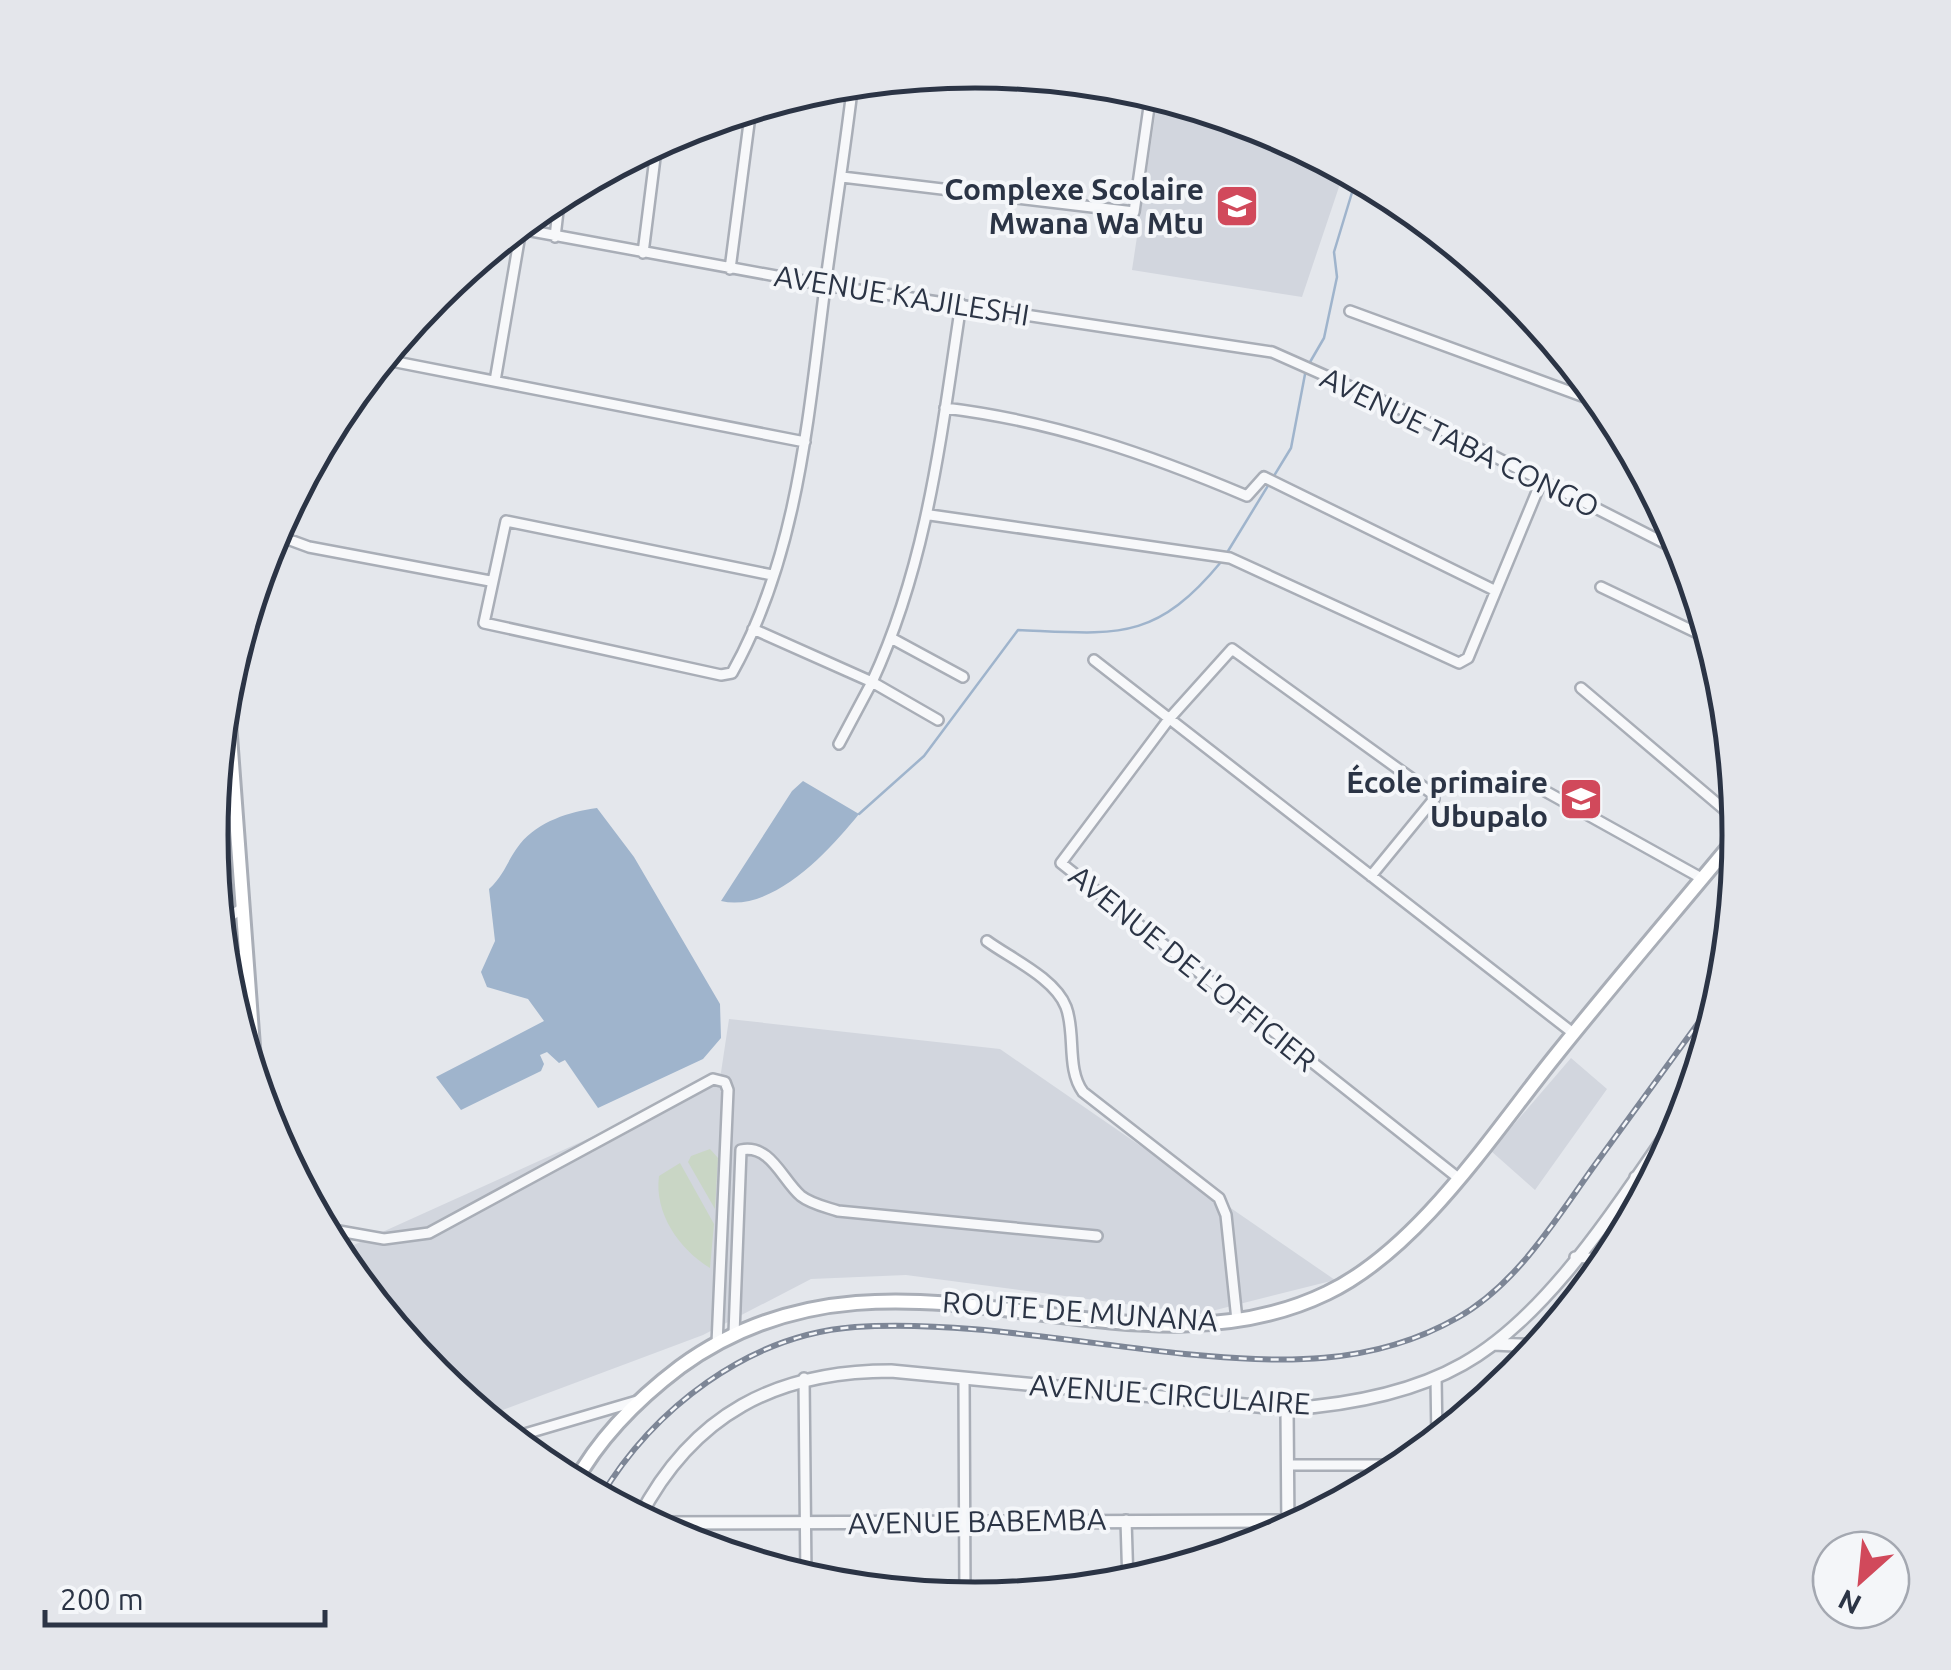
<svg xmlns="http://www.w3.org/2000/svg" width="1951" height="1670" font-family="Ubuntu,sans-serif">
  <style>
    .built { fill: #d2d6de }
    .green { fill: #c9d6c5 }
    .water { fill: #9fb4cc }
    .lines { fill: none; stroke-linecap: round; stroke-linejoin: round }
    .stream { stroke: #9fb4cc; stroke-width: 2.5 }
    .minor-casing { stroke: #a9aeb7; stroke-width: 14 }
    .tertiary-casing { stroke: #a9aeb7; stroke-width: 16 }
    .secondary-casing { stroke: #a9aeb7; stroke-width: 18 }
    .minor { stroke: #f7f8fa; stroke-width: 9 }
    .tertiary { stroke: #f7f8fa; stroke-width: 11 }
    .secondary { stroke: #fff; stroke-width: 12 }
    .rail-casing { stroke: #7d8696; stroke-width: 6 }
    .rail { stroke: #f4f6f9; stroke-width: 2.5; stroke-dasharray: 8; stroke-linecap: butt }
    .labels { text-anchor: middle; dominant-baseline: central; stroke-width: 8; stroke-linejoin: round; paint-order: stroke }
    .poi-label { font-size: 30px; font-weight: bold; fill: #2b3445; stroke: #f4f6f9; text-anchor: end }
    .street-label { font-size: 30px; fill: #2b3445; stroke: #f4f6f9 }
    .rim { fill: none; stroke: #2b3445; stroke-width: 5 }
  </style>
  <rect width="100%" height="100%" fill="#e4e7ec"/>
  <!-- built -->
  <path class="built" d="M 1157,103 L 1208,110 L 1269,128 L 1345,169 L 1302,297 L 1132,270 Z
    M 729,1019 L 1000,1049 L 1335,1280 L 1200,1314 L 906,1275 L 811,1279 L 703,1335 L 484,1417 L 434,1376 L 336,1253 L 720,1079 Z
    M 1571,1058 L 1607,1089 L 1535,1190 L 1491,1151 Z"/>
  <!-- green -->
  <path class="green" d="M 710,1149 L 718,1158 L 715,1209 L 688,1162 L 691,1156 Z
    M 680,1163 L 714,1224 L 710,1268 C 679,1249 654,1213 659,1176 Z"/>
  <!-- water -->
  <path class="water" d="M 803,781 L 859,814 C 830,850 773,913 721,901 L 792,791 Z
    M 597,808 L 634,857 L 720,1004 L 721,1038 L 703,1059 L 598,1108 L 565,1060 L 559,1063 L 547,1052 L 540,1055 L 544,1064 L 541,1071 L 461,1110 L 436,1077 L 544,1021 L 528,999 L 487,987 L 481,972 L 495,941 L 489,889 C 506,873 507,860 520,844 C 539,821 569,812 597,808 Z"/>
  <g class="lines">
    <!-- stream -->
    <path class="stream" d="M 1225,556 L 1291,448 L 1306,369 L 1324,338 L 1337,277 L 1334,252 L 1357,176
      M 859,814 L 924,756 L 1018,630 C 1116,634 1154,643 1221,562"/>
    <!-- minor casing -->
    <g class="minor-casing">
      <path id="minor" d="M 952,72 L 1161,96
        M 842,177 L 1134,212 L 1151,93
        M 1369,193 L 1414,210
        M 515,228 L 825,285 L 1272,352 L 1405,411 L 1686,554
        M 555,237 L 560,194
        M 643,253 L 657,142
        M 730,269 L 751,108
        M 1350,311 L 1609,406
        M 381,359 L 805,442
        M 495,381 L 521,229
        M 945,408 C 1052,421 1148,454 1247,496 L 1264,477 L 1494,590
        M 930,515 L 1230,558 L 1459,663 L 1468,658 L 1541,482
        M 277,526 L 290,540 L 309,547 L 490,581
        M 772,575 L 506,521 L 484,623 L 721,675 L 732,673 C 798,555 808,418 825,287 C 834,219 845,151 853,82
        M 1601,587 L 1712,640
        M 753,629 L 872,682 C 928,561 941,435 961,304
        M 891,638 L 963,677
        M 1094,660 L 1573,1033
        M 1581,688 L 1739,822
        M 839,744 L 872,682 L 938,720
        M 1536,786 L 1703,879
        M 1371,876 L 1434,799 L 1433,794 L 1232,649 L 1169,719 L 1061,863 L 1457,1177
        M 219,924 L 241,909
        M 987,941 C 1010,958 1055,978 1066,1007 C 1076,1033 1066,1069 1083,1092 L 1219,1198 L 1226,1215 L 1237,1320
        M 222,948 L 246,961
        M 1635,1177 L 1656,1177
        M 322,1228 L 384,1239 L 429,1233 L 713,1079 L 725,1082 L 728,1090 L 717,1344
        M 1575,1257 L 1612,1260
        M 734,1334 L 741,1150 C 771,1144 782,1180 801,1196 C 811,1204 826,1207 838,1211 L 1097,1236
        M 1436,1377 L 1437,1441
        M 804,1378 L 806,1579
        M 964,1378 L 965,1599
        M 511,1438 L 637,1401
        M 1287,1465 L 1408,1465
        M 1126,1520 L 1128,1584"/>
    </g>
    <!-- tertiary casing -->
    <g class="tertiary-casing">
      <path id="tertiary" d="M 1493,1344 L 1541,1346
        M 1287,1409 L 1288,1531
        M 639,1518 C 693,1414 776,1371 891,1371 L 1287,1409 C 1345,1405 1412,1393 1463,1364 C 1556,1312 1629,1185 1691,1100
        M 647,1523 L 1308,1521"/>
    </g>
    <!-- secondary casing -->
    <g class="secondary-casing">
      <path id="secondary" d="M 226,682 L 256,1087
        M 574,1484 C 599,1438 639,1398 680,1367 C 891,1213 1122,1392 1327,1293 C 1419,1249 1493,1133 1556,1055 C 1616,980 1679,907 1740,833"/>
    </g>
    <!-- minor -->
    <use href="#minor" class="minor"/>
    <!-- tertiary -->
    <use href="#tertiary" class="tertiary"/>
    <!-- secondary -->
    <use href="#secondary" class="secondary"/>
    <!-- rail casing -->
    <g class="rail-casing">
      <path id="rail" d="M 600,1498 C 653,1409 748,1335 855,1327 C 961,1320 1079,1343 1185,1354 C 1280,1363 1371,1367 1457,1318 C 1518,1284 1557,1217 1597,1162 C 1640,1103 1683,1044 1726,985"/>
    </g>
    <!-- rail -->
    <use href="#rail" class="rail"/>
  </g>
  <!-- icons -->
  <defs>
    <g id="school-square" transform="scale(2.25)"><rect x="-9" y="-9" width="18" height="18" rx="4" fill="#d1495b" stroke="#f4f6f9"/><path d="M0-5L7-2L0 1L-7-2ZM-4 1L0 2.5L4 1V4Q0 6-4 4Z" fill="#fff"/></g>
  </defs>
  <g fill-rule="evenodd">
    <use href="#school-square" x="1237" y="206"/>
    <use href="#school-square" x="1581" y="799"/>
  </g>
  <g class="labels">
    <!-- poi labels -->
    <g class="poi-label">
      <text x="1204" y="189">Complexe Scolaire<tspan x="1204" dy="34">Mwana Wa Mtu</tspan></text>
      <text x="1548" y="782">École primaire<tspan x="1548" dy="34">Ubupalo</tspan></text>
    </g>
    <!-- street labels -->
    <g class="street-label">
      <text transform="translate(902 295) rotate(9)">AVENUE KAJILESHI</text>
      <text transform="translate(1460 442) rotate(26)">AVENUE TABA CONGO</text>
      <text transform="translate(1193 968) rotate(39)">AVENUE DE L'OFFICIER</text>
      <text transform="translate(1080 1311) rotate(4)">ROUTE DE MUNANA</text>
      <text transform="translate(1170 1394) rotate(4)">AVENUE CIRCULAIRE</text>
      <text transform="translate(977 1521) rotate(-1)">AVENUE BABEMBA</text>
    </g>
  </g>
  <!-- crop -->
  <path d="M0 0H1951V1670H0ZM228 835a747 747 0 1 1 1494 0a747 747 0 1 1-1494 0Z" fill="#e4e6eb" fill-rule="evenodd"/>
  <path class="rim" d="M228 835a747 747 0 1 1 1494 0a747 747 0 1 1-1494 0Z"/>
  <!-- north arrow -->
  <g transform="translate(1861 1580) rotate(207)"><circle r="48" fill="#f4f6f9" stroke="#a4a8b1" stroke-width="2.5"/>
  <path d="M0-8L18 38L0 25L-18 38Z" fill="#d1495b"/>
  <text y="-15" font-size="28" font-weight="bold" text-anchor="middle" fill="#2b3445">N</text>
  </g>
  <!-- scale -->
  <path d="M45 1610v15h280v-15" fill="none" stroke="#2b3445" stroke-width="5"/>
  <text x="60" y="1610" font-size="30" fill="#2b3445" stroke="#f4f6f9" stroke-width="8" paint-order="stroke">200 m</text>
</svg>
